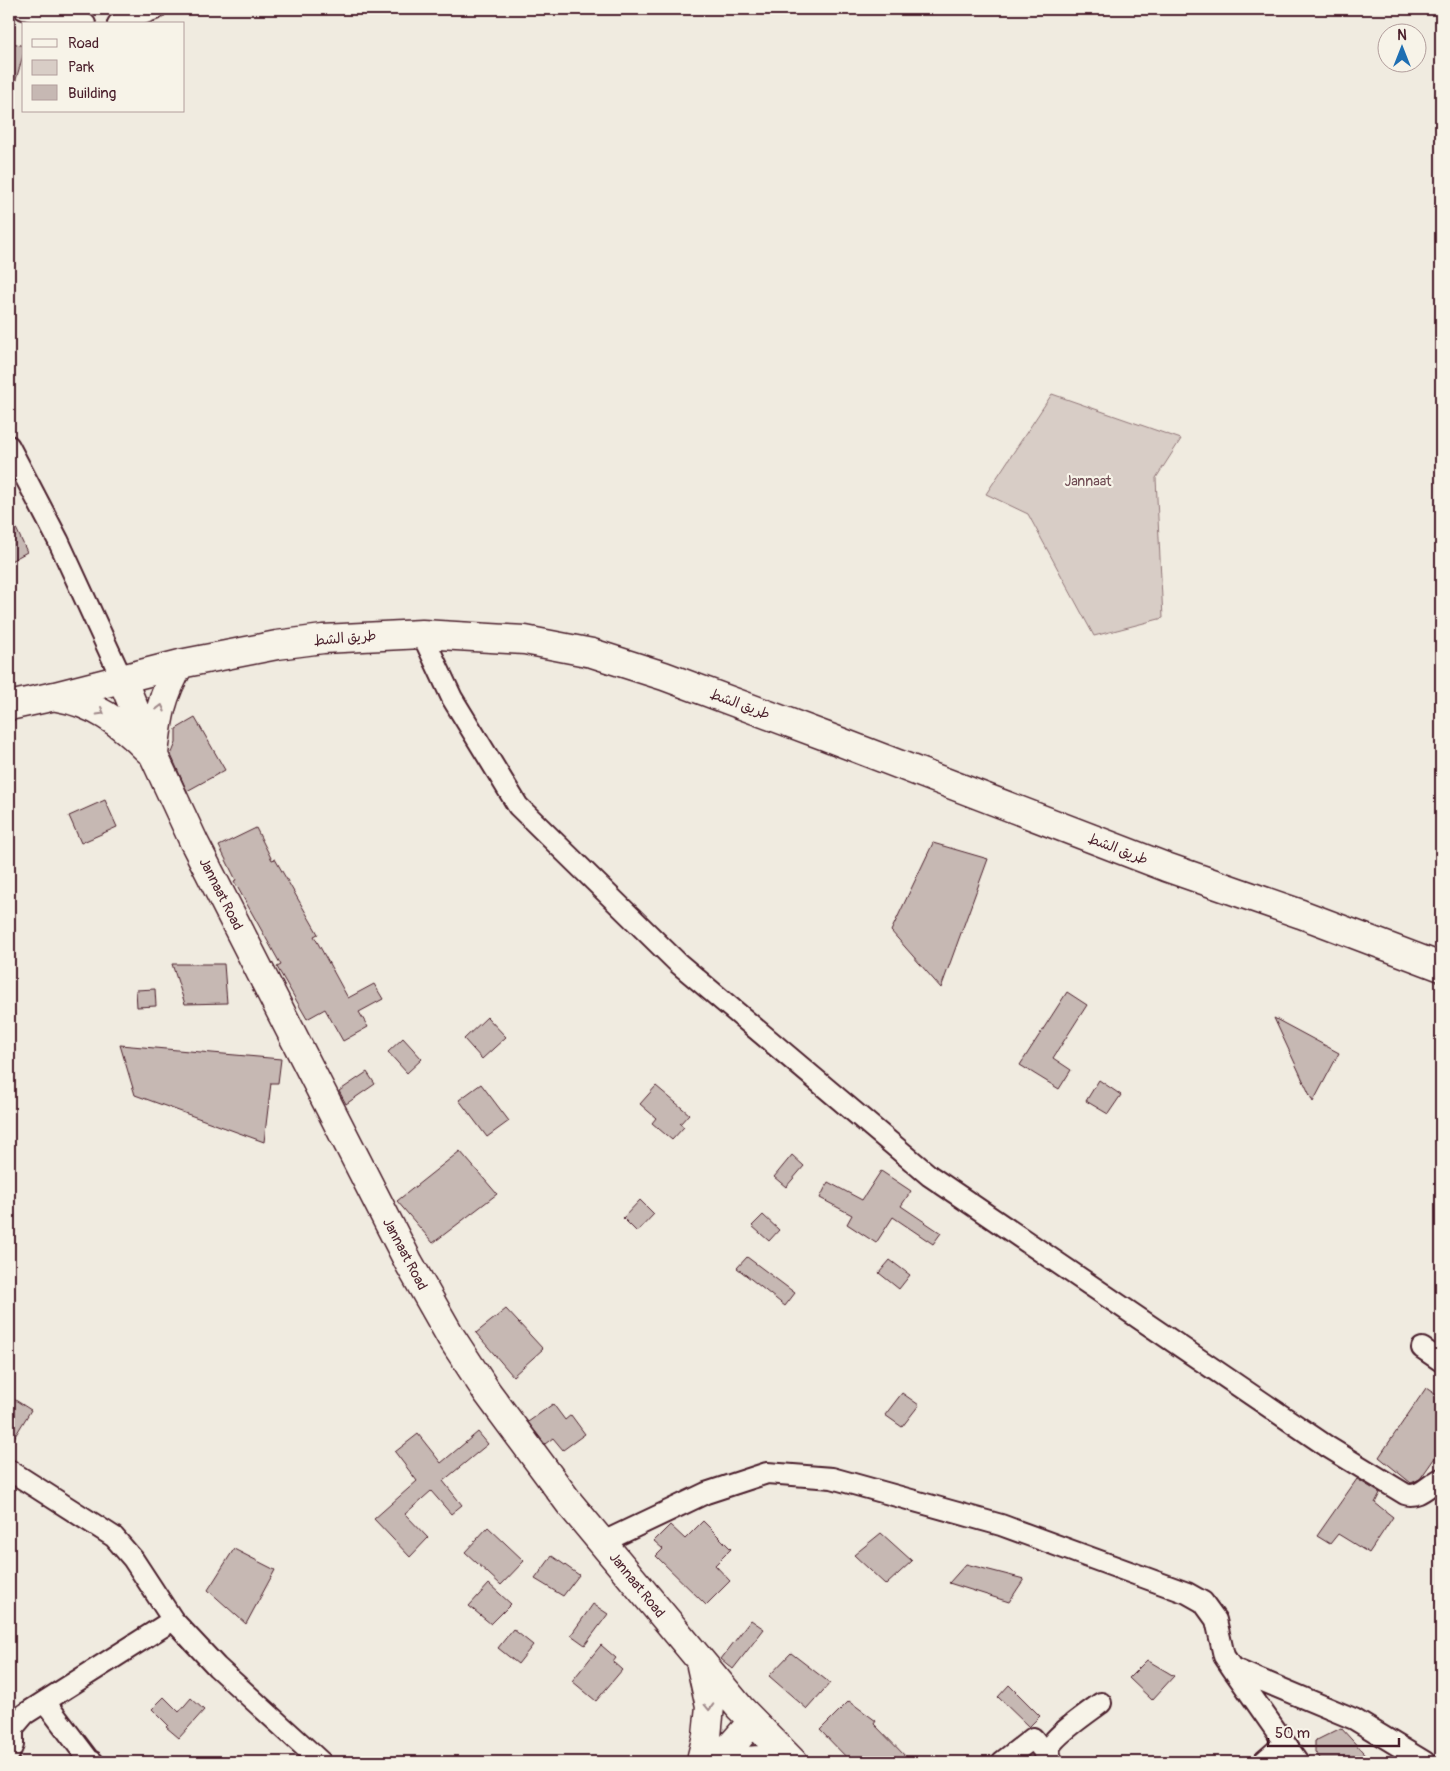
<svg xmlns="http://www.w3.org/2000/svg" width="1450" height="1771" font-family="Pangolin,'Playpen Sans Arabic',sans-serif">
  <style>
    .green { fill: #d8cdc6; stroke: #917678 }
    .building { fill: #c6b8b3; stroke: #4a1f2b }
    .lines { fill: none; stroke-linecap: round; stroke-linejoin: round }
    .street-casing { stroke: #4a1f2b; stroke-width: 24 }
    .secondary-casing { stroke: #4a1f2b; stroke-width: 31 }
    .street { stroke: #f7f3e8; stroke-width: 20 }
    .secondary { stroke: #f7f3e8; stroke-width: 28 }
    .oneway { stroke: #a0898a }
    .labels { text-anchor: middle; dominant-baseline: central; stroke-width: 4.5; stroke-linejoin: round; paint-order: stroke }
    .park-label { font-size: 14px; fill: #6e4a52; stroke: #f7f3e8 }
    .street-label { font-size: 14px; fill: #4a1f2b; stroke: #f7f3e8 }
  </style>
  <rect width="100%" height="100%" fill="#f0ebe0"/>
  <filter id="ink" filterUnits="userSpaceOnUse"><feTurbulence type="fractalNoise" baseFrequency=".02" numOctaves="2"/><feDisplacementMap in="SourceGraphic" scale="10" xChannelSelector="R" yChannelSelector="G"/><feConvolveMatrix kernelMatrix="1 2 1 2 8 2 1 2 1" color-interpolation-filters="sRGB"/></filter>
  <g filter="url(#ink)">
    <!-- green -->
    <path class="green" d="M 1052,394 L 1181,439 L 1156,478 L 1163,618 L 1094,636 L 1028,514 L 986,494 Z"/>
    <!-- building -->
    <path class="building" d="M 9,42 L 24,46 L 24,52 L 13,90 L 9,90 Z
      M 9,513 L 27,552 L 9,562 Z
      M 195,718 L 225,770 L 187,791 L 171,755 L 176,743 L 176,729 Z
      M 105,800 L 117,827 L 81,843 L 69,816 Z
      M 256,828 L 272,860 L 275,859 L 318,934 L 314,936 L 348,998 L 374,984 L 383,999 L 359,1012 L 368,1027 L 343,1041 L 325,1009 L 307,1019 L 277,967 L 281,965 L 234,881 L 236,880 L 219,846 Z
      M 933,843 L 988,859 L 941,988 L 891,931 Z
      M 172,964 L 224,964 L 227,1003 L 185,1004 Z
      M 155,989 L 156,1006 L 137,1007 L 136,990 Z
      M 1067,992 L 1087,1005 L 1053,1058 L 1071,1070 L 1059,1089 L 1020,1065 Z
      M 487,1017 L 506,1037 L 482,1059 L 464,1039 Z
      M 1274,1018 L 1339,1053 L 1313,1102 Z
      M 403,1038 L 422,1059 L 407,1073 L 388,1052 Z
      M 120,1045 L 281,1059 L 278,1083 L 271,1083 L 264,1142 L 135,1095 Z
      M 367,1072 L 375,1084 L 346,1104 L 339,1091 Z
      M 1099,1080 L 1121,1095 L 1108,1114 L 1086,1101 Z
      M 481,1084 L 509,1121 L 487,1137 L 459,1100 Z
      M 656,1086 L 689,1114 L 680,1124 L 684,1127 L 672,1140 L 652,1123 L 656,1118 L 640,1104 Z
      M 460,1151 L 497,1194 L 433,1243 L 397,1201 Z
      M 792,1155 L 804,1166 L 786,1187 L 774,1177 Z
      M 881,1171 L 911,1191 L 901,1206 L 941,1233 L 933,1244 L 893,1217 L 876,1243 L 847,1224 L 852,1215 L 820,1198 L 828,1182 L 862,1200 Z
      M 640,1200 L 654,1214 L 637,1232 L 623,1218 Z
      M 763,1215 L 779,1230 L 769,1241 L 752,1226 Z
      M 747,1257 L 795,1293 L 785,1306 L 737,1268 Z
      M 890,1260 L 910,1275 L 899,1289 L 879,1273 Z
      M 506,1309 L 543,1349 L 513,1376 L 476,1333 Z
      M 1426,1388 L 1441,1398 L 1441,1449 L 1420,1479 L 1411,1483 L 1379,1457 Z
      M 902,1393 L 919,1405 L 902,1427 L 885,1415 Z
      M 9,1396 L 31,1410 L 9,1446 Z
      M 553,1404 L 565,1420 L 571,1415 L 585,1434 L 563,1450 L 553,1438 L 545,1444 L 528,1422 Z
      M 478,1432 L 488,1444 L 443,1481 L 462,1505 L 451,1514 L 431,1491 L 405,1514 L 428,1538 L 410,1557 L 374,1519 L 417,1481 L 395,1452 L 418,1434 L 441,1463 Z
      M 1357,1479 L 1380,1493 L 1375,1503 L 1393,1517 L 1369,1553 L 1338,1534 L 1330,1544 L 1317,1536 Z
      M 703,1521 L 731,1549 L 715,1565 L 730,1581 L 706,1605 L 656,1556 L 663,1549 L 654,1541 L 670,1525 L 685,1539 Z
      M 488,1527 L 524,1561 L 501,1585 L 465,1552 Z
      M 881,1533 L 912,1561 L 886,1585 L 854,1555 Z
      M 234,1549 L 275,1570 L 246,1624 L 208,1590 Z
      M 552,1556 L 579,1575 L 563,1596 L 535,1579 Z
      M 966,1564 L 1024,1579 L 1009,1602 L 949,1583 Z
      M 489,1584 L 511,1604 L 491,1624 L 469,1606 Z
      M 593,1604 L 608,1614 L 585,1645 L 571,1635 Z
      M 751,1620 L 764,1629 L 733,1669 L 721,1659 Z
      M 513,1629 L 533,1645 L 518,1664 L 498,1648 Z
      M 601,1645 L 616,1658 L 613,1662 L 622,1670 L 596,1701 L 572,1681 Z
      M 791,1653 L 830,1683 L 807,1709 L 769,1676 Z
      M 1147,1660 L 1174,1676 L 1152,1700 L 1129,1678 Z
      M 1009,1685 L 1040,1716 L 1029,1727 L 998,1697 Z
      M 164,1697 L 179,1712 L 191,1698 L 204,1710 L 179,1738 L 166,1727 L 168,1725 L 152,1709 Z
      M 849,1701 L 876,1721 L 874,1724 L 911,1762 L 851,1762 L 820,1730 Z
      M 1341,1728 L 1372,1762 L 1323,1762 L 1315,1752 L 1315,1741 Z"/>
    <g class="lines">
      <!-- street casing -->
      <g class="street-casing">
        <path id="street" d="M 24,9 L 85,24
          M 118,24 L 155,9
          M 9,446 L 58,540 L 122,679
          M 422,634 L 452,698 L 518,806 L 678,963 L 930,1176 L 1328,1447 L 1405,1494 C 1419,1499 1429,1484 1441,1479
          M 1422,1348 L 1441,1361
          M 9,1470 L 114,1537 L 133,1559 L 173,1620 L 217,1667 L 321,1762
          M 603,1542 L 706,1493 L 767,1473 L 832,1478 L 1001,1525 L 1187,1593 L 1203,1602 L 1216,1620 L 1224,1656 L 1232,1668 L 1298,1762
          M 1232,1668 L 1354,1719 L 1425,1762
          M 45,1702 L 89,1760 L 93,1762
          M 9,1754 L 13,1745 L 13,1728 L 25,1714 L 173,1620
          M 1002,1762 L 1033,1738 L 1050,1759
          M 1053,1762 C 1050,1758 1049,1752 1050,1747 C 1054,1736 1090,1711 1101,1703
          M 1263,1762 L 1285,1743"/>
      </g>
      <!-- secondary casing -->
      <g class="secondary-casing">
        <path id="secondary" d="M 122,679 L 154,756 L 194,842 L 409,1263 L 451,1337 L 487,1392 L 570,1504 L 740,1708 L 793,1762
          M 57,697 C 94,703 121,723 148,750
          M 9,706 L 55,696 L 180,664 L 277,645 L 323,639 L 422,634 L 525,640 L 592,653 L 664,676 L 825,736 L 1166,867 L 1301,914 L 1441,967
          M 154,754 C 158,718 161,696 180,664
          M 701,1666 L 710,1706 L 707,1736 L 702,1756
          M 717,1762 L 752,1722
          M 735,1762 L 772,1759 L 792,1762"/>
      </g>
      <!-- street -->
      <use href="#street" class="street"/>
      <!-- secondary -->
      <use href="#secondary" class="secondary"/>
    </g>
    <!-- one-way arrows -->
    <defs><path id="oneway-chevron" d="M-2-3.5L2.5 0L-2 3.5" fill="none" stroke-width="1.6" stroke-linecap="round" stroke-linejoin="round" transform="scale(1.25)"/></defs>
    <g class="oneway">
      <use href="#oneway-chevron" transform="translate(161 708) rotate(-76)"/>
      <use href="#oneway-chevron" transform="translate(101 712) rotate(30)"/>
      <use href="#oneway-chevron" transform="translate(709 1707) rotate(88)"/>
    </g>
  </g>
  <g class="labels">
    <!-- park labels -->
    <g class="park-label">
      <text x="1088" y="481">Jannaat</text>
    </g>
    <!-- street labels -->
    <g class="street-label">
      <text transform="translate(345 638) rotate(-5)">طريق الشط</text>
      <text transform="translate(740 704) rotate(20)">طريق الشط</text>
      <text transform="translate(1118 849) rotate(21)">طريق الشط</text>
      <text transform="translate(221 894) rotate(63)">Jannaat Road</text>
      <text transform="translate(405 1254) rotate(62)">Jannaat Road</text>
      <text transform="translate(637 1585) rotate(51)">Jannaat Road</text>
    </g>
  </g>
  <!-- margin -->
  <rect width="1450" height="1771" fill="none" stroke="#f7f3e8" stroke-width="30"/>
  <rect x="15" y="15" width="1420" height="1741" fill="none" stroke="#4a1f2b" stroke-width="2" filter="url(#ink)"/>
  <!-- legend -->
  <rect x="22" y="22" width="162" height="90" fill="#f7f3e8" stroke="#b29e9c"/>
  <rect x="32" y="39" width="25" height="8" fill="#f7f3e8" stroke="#b29e9c"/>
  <text x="68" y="48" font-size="15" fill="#4a1f2b">Road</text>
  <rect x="32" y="60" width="25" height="15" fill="#d8cdc6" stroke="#b29e9c"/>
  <text x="68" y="72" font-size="15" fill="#4a1f2b">Park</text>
  <rect x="32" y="85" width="25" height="15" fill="#c6b8b3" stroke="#b29e9c"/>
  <text x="68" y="98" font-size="15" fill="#4a1f2b">Building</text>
  <!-- north arrow -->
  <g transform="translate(1402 48)"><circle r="24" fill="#f7f3e8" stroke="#b29e9c"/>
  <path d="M0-4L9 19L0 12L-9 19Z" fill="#1f6fb2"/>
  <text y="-8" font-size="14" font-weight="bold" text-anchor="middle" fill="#4a1f2b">N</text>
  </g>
  <!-- scale -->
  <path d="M1268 1738v8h131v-8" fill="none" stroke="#4a1f2b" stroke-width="2.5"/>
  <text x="1275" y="1738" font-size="15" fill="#4a1f2b" stroke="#f7f3e8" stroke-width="4" paint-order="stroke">50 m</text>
</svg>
